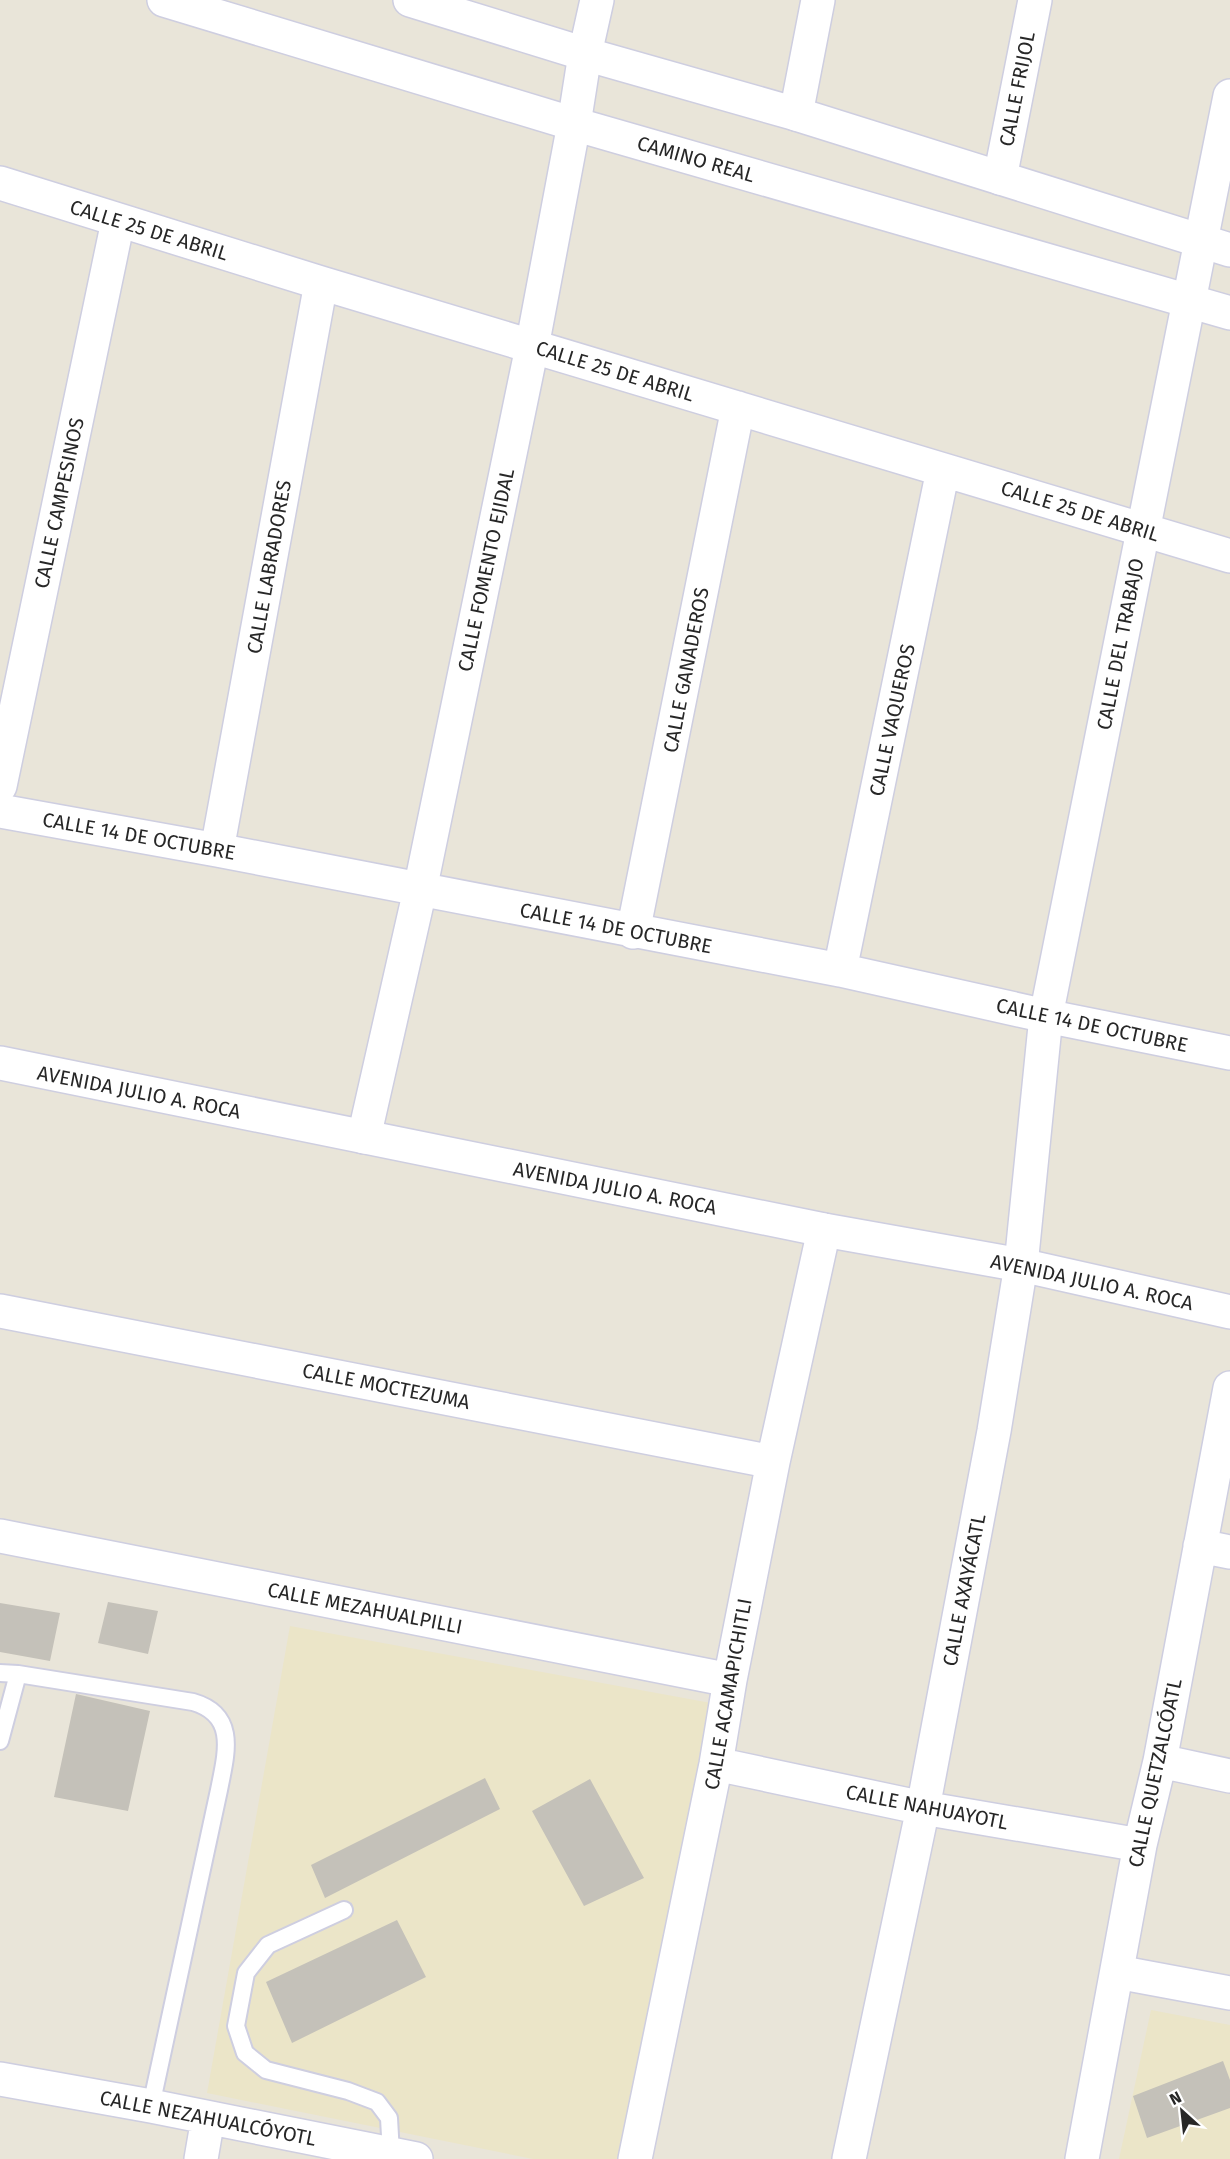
<svg xmlns="http://www.w3.org/2000/svg" width="1230" height="2159" font-family="'Fira Sans',sans-serif">
  <style>
    .education { fill: #ebe5c8 }
    .building { fill: #c4c1b9 }
    .lines { fill: none; stroke-linecap: round; stroke-linejoin: round }
    .service-casing { stroke: #cecee0; stroke-width: 20 }
    .minor-casing { stroke: #cecee0; stroke-width: 36 }
    .tertiary-casing { stroke: #cecee0; stroke-width: 36 }
    .service { stroke: #fff; stroke-width: 16 }
    .minor { stroke: #fff; stroke-width: 33 }
    .tertiary { stroke: #fff; stroke-width: 33 }
    .labels { text-anchor: middle; dominant-baseline: central; stroke-width: 4.5; stroke-linejoin: round; paint-order: stroke }
    .street-label { font-size: 20px; fill: #272727; stroke: #fff }
  </style>
  <rect width="100%" height="100%" fill="#e9e5d9"/>
  <!-- education -->
  <path class="education" d="M 290,1626 L 711,1703 L 620,2159 L 533,2159 L 207,2093 Z
    M 1151,2010 L 1230,2025 L 1230,2159 L 1119,2159 Z"/>
  <!-- building -->
  <path class="building" d="M 108,1602 L 158,1611 L 148,1654 L 98,1643 Z
    M 0,1603 L 60,1613 L 50,1661 L 0,1652 Z
    M 76,1694 L 150,1711 L 128,1811 L 54,1797 Z
    M 485,1778 L 500,1809 L 325,1898 L 311,1865 Z
    M 590,1779 L 644,1878 L 584,1906 L 532,1811 Z
    M 397,1920 L 426,1977 L 292,2043 L 266,1982 Z
    M 1223,2061 L 1230,2080 L 1230,2108 L 1147,2138 L 1133,2096 Z"/>
  <g class="lines">
    <!-- service casing -->
    <g class="service-casing">
      <path id="service" d="M 0,1673 L 18,1674 L 193,1702 C 238,1715 226,1754 219,1790 L 151,2106
        M 0,1741 L 18,1674
        M 344,1910 L 268,1945 L 246,1973 L 236,2026 L 245,2053 L 266,2070 L 348,2091 L 377,2102 L 389,2118 L 391,2154"/>
    </g>
    <!-- minor casing -->
    <g class="minor-casing">
      <path id="minor" d="M 796,114 L 818,0
        M 1000,178 L 1035,0
        M 0,183 L 321,283 L 1230,556
        M 0,786 L 118,221
        M 0,811 L 217,850 L 840,970 L 1046,1016 L 1230,1053
        M 217,850 L 321,283
        M 633,932 L 738,408
        M 840,970 L 943,470
        M 364,1137 L 420,890 L 532,347 L 574,124 L 585,54 L 597,0
        M 0,1311 L 773,1462
        M 0,1536 L 730,1680
        M 1200,1546 L 1230,1552
        M 1160,1761 L 1230,1776
        M 716,1764 L 923,1808 L 1140,1845
        M 1117,1972 L 1230,1993
        M 0,2079 L 151,2106 L 416,2159
        M 201,2159 L 208,2118
        M 635,2159 L 716,1764 L 730,1680 L 773,1462 L 824,1230
        M 849,2159 L 923,1808 L 994,1431 L 1021,1265 L 1046,1016 L 1230,96
        M 1082,2159 L 1140,1845 L 1160,1761 L 1230,1388"/>
    </g>
    <!-- tertiary casing -->
    <g class="tertiary-casing">
      <path id="tertiary" d="M 164,0 L 574,124 L 1230,313
        M 410,0 L 585,54 L 796,114 L 1230,250
        M 0,1063 L 824,1230 L 1021,1265 L 1230,1312"/>
    </g>
    <!-- service -->
    <use href="#service" class="service"/>
    <!-- minor -->
    <use href="#minor" class="minor"/>
    <!-- tertiary -->
    <use href="#tertiary" class="tertiary"/>
  </g>
  <g class="labels">
    <!-- street labels -->
    <g class="street-label">
      <text transform="translate(1017 89) rotate(-79)">CALLE FRIJOL</text>
      <text transform="translate(696 159) rotate(16)">CAMINO REAL</text>
      <text transform="translate(149 230) rotate(17)">CALLE 25 DE ABRIL</text>
      <text transform="translate(615 371) rotate(17)">CALLE 25 DE ABRIL</text>
      <text transform="translate(59 503) rotate(-78)">CALLE CAMPESINOS</text>
      <text transform="translate(1080 511) rotate(17)">CALLE 25 DE ABRIL</text>
      <text transform="translate(269 567) rotate(-80)">CALLE LABRADORES</text>
      <text transform="translate(486 570) rotate(-78)">CALLE FOMENTO EJIDAL</text>
      <text transform="translate(1120 644) rotate(-79)">CALLE DEL TRABAJO</text>
      <text transform="translate(686 670) rotate(-79)">CALLE GANADEROS</text>
      <text transform="translate(892 720) rotate(-78)">CALLE VAQUEROS</text>
      <text transform="translate(139 836) rotate(10)">CALLE 14 DE OCTUBRE</text>
      <text transform="translate(616 928) rotate(11)">CALLE 14 DE OCTUBRE</text>
      <text transform="translate(1092 1025) rotate(12)">CALLE 14 DE OCTUBRE</text>
      <text transform="translate(139 1092) rotate(11)">AVENIDA JULIO A. ROCA</text>
      <text transform="translate(615 1188) rotate(11)">AVENIDA JULIO A. ROCA</text>
      <text transform="translate(1092 1282) rotate(12)">AVENIDA JULIO A. ROCA</text>
      <text transform="translate(386 1386) rotate(11)">CALLE MOCTEZUMA</text>
      <text transform="translate(964 1590) rotate(-79)">CALLE AXAYÁCATL</text>
      <text transform="translate(365 1608) rotate(11)">CALLE MEZAHUALPILLI</text>
      <text transform="translate(728 1694) rotate(-80)">CALLE ACAMAPICHITLI</text>
      <text transform="translate(1155 1773) rotate(-78)">CALLE QUETZALCÓATL</text>
      <text transform="translate(927 1807) rotate(11)">CALLE NAHUAYOTL</text>
      <text transform="translate(208 2118) rotate(11)">CALLE NEZAHUALCÓYOTL</text>
    </g>
  </g>
  <!-- north arrow -->
  <g transform="translate(1182 2111) rotate(333)" stroke="#ffffff" stroke-width="4.5" paint-order="stroke">
  <path d="M0-4.5L10 22L0 15L-10 22Z" fill="#272727"/>
  <text y="-9" font-size="16" font-weight="bold" text-anchor="middle" fill="#272727">N</text>
  </g>
</svg>
